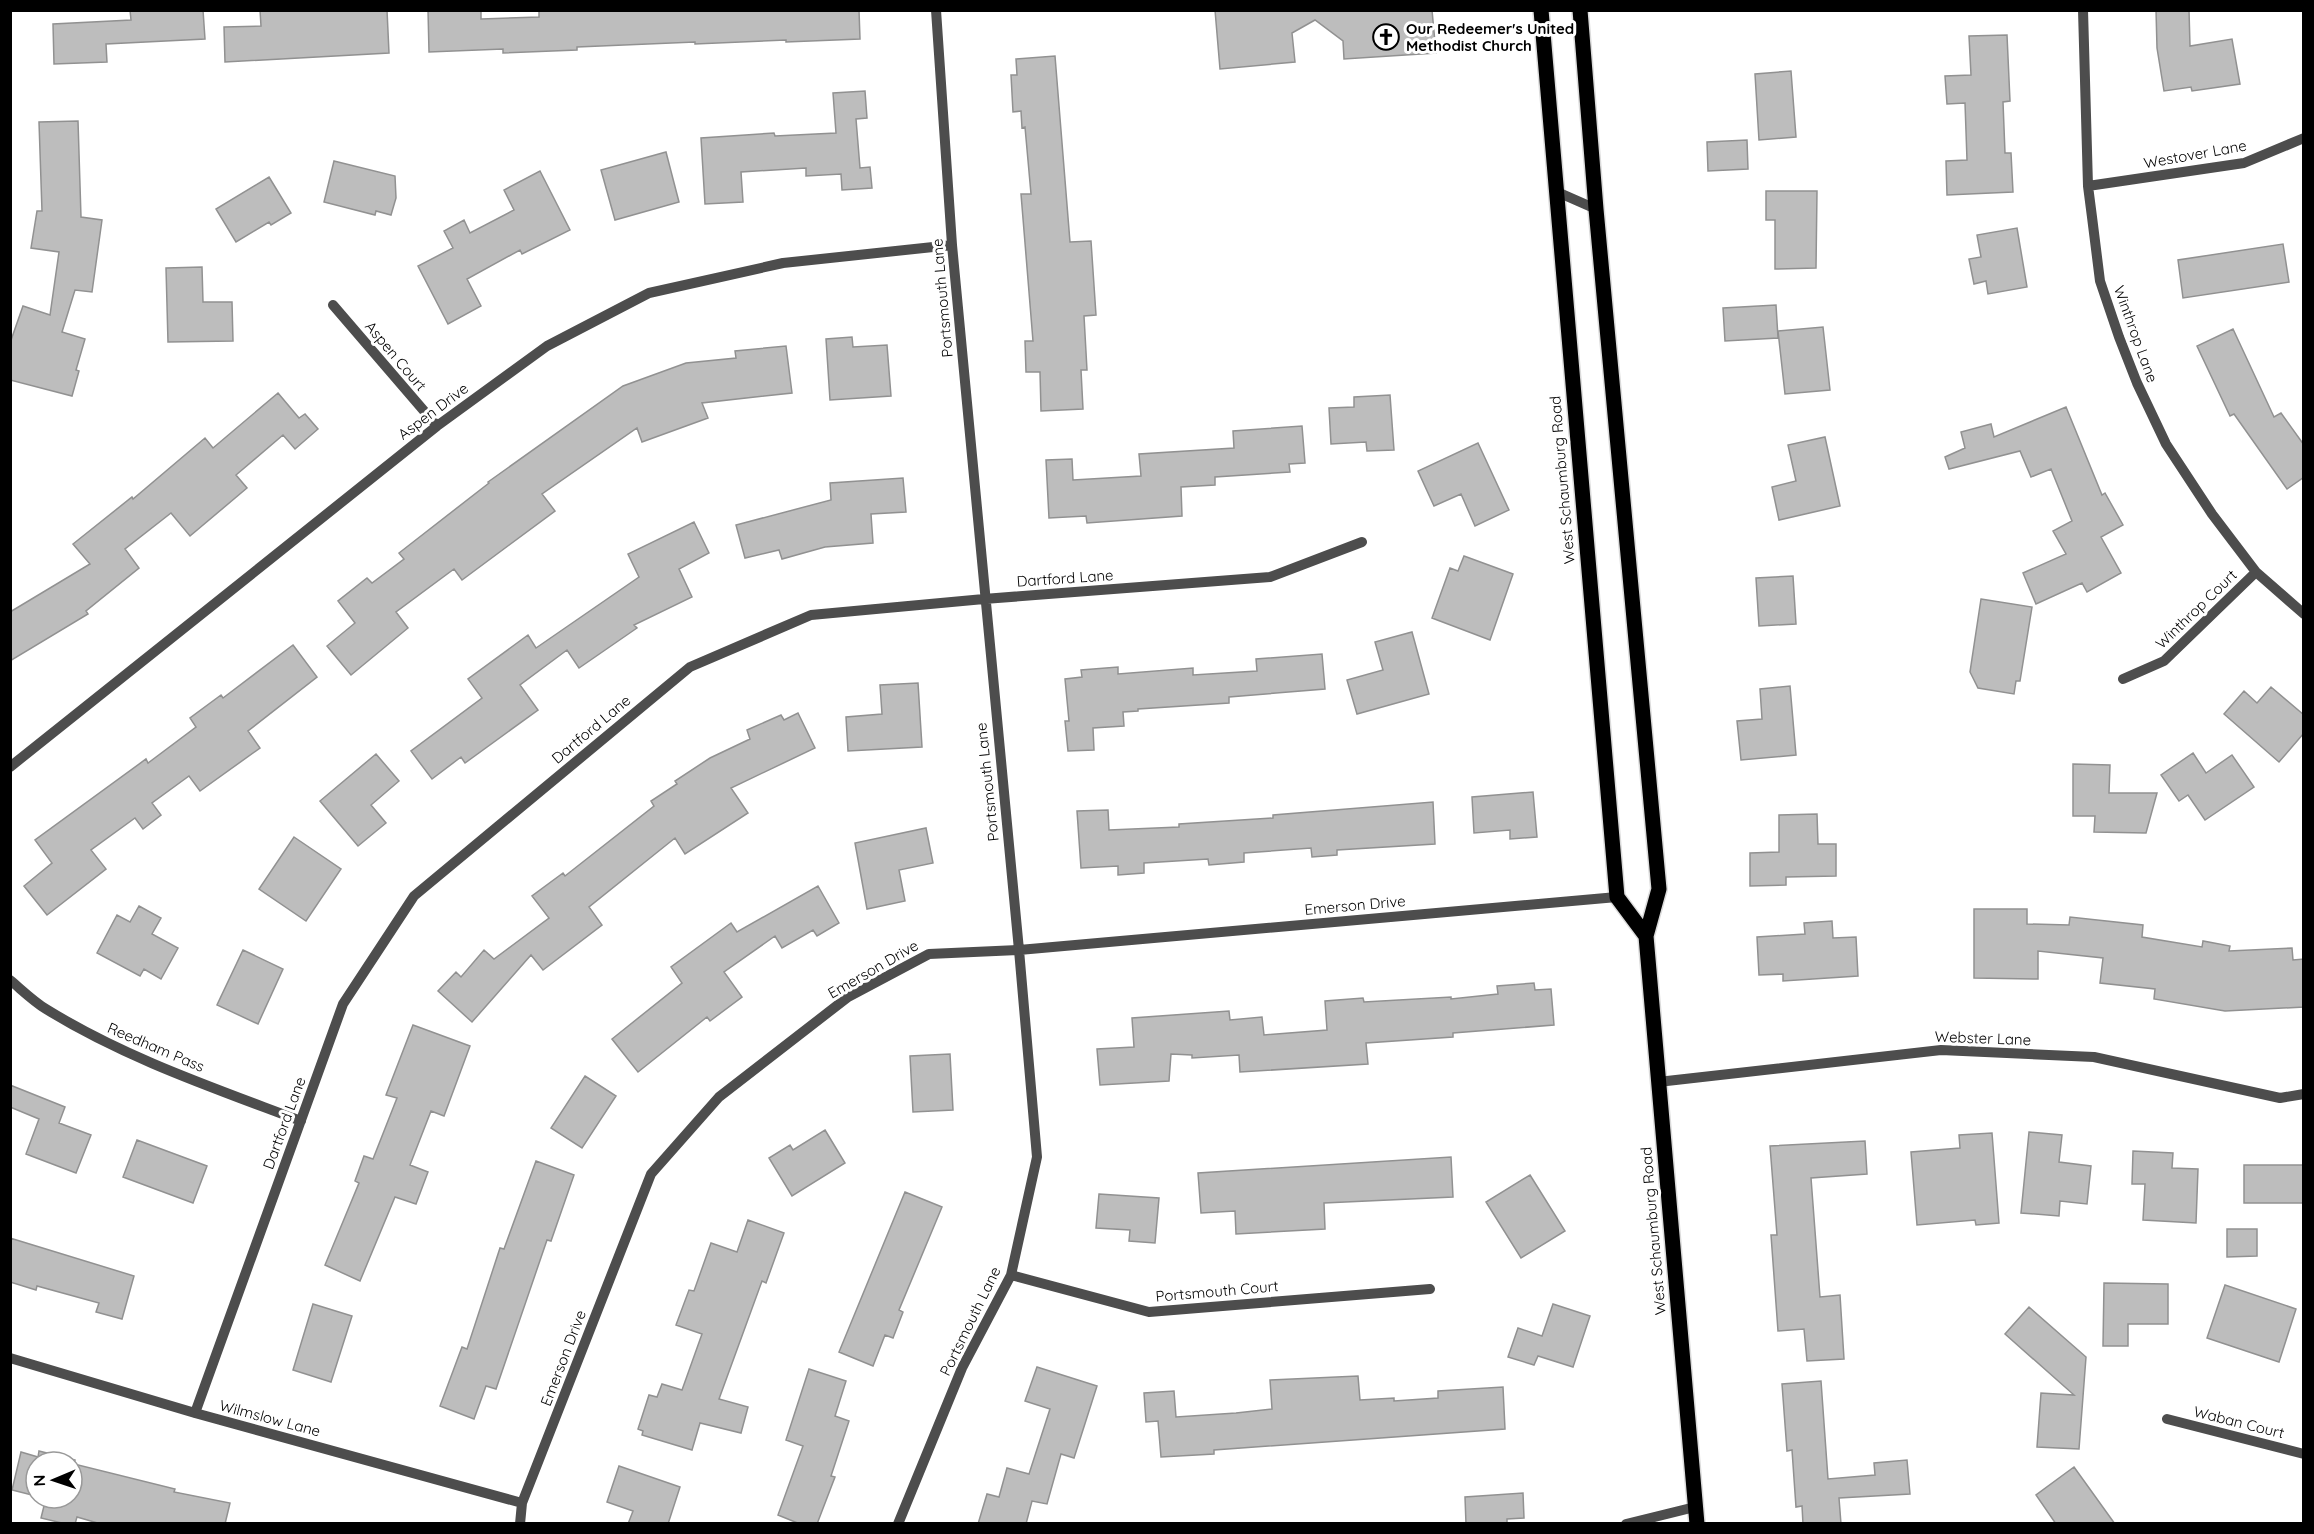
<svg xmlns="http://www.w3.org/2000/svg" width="2314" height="1534" font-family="Quicksand,sans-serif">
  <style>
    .building { fill: #bdbdbd; stroke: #919191; stroke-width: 1.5 }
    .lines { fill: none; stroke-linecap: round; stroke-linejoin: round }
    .major-casing { stroke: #dbdbdb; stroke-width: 18 }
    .minor { stroke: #4d4d4d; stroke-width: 10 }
    .major { stroke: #000; stroke-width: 15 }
    .labels { text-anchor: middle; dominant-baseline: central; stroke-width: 6; stroke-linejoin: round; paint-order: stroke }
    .poi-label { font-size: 15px; font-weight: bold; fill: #000; stroke: #fff; text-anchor: start }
    .street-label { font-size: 15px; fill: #000; stroke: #fff }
  </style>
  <rect width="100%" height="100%" fill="#fff"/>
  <!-- building -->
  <path class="building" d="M 130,10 L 203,10 L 205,39 L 106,44 L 107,62 L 54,64 L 53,24 L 131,20 Z
    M 260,10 L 387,10 L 389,53 L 225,62 L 224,27 L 261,26 Z
    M 428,10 L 481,10 L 481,19 L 539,17 L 539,10 L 859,10 L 860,39 L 786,42 L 786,40 L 695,44 L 695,42 L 577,47 L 577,50 L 503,53 L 503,49 L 429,52 Z
    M 1215,10 L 1432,10 L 1436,53 L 1344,59 L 1343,41 L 1315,20 L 1292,33 L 1295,62 L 1220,69 Z
    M 2156,10 L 2189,10 L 2190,46 L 2232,39 L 2240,84 L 2192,91 L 2191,87 L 2164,91 L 2157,48 Z
    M 2007,35 L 2010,101 L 2003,102 L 2005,153 L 2011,153 L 2013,192 L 1947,195 L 1946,161 L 1967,160 L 1965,103 L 1947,104 L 1945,76 L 1971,75 L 1969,36 Z
    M 1055,56 L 1070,242 L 1091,241 L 1096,315 L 1084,316 L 1087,370 L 1081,370 L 1083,409 L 1041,411 L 1040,372 L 1026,372 L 1025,341 L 1033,341 L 1021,194 L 1031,194 L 1025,127 L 1022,128 L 1021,111 L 1013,112 L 1011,75 L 1017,75 L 1016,59 Z
    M 1791,71 L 1796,137 L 1759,140 L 1755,74 Z
    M 865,91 L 867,118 L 856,119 L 860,168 L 870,167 L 872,188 L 842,190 L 841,174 L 806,176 L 806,168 L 741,172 L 743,202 L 705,204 L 701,138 L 774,133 L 775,136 L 836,133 L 833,93 Z
    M 78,121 L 81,217 L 102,220 L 92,292 L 75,290 L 62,332 L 85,339 L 76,370 L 79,371 L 72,396 L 10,380 L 10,343 L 23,306 L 50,315 L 59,252 L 31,248 L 37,211 L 42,211 L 39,122 Z
    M 1747,140 L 1748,169 L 1708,171 L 1707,142 Z
    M 666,152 L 679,202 L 615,220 L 601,170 Z
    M 334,161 L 395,176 L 396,198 L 391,215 L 376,211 L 375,215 L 324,202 Z
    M 540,171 L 570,230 L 522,254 L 520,250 L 467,279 L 481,306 L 448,324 L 418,266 L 453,248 L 444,231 L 464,220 L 470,233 L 514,210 L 504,190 Z
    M 269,177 L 291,213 L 271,225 L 269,222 L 236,242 L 216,209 Z
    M 1766,191 L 1817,191 L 1816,268 L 1775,269 L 1775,220 L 1766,220 Z
    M 2017,228 L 2027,287 L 1988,294 L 1986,281 L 1974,284 L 1969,259 L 1981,257 L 1977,235 Z
    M 2283,244 L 2289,282 L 2183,298 L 2178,260 Z
    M 202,267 L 203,302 L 232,302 L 233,341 L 168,342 L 166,268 Z
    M 1776,305 L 1778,338 L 1725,341 L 1723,308 Z
    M 1823,327 L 1830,390 L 1785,394 L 1778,331 Z
    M 2233,329 L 2274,417 L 2281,413 L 2304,445 L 2304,477 L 2287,489 L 2234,414 L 2230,416 L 2197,346 Z
    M 852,337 L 853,347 L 887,345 L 891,396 L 830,400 L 826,339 Z
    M 786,346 L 792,393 L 702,403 L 708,418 L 642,442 L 637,428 L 542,494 L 555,511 L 462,580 L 454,569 L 396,612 L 408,628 L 351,675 L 327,646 L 355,623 L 338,601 L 367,578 L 372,583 L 404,559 L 399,553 L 489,483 L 488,482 L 623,386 L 686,363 L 736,358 L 735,351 Z
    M 278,393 L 299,418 L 305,414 L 318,429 L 295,449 L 283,435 L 236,475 L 247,488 L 190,536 L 171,513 L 125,549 L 139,568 L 86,611 L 88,614 L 10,661 L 10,612 L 90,564 L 73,544 L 132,497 L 133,499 L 205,438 L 213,448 Z
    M 1390,395 L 1394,450 L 1367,451 L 1366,442 L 1331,444 L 1329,408 L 1354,407 L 1354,397 Z
    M 2066,407 L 2102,495 L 2105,493 L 2123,525 L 2101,537 L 2121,573 L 2087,592 L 2082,583 L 2036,604 L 2023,573 L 2066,554 L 2053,531 L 2072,521 L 2051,469 L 2031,477 L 2020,451 L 1949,469 L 1945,457 L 1965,448 L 1961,432 L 1991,424 L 1994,437 Z
    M 1302,426 L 1305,463 L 1289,464 L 1290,472 L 1215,477 L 1215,485 L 1181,487 L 1182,516 L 1087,523 L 1086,516 L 1049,518 L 1046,460 L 1072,459 L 1073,480 L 1141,476 L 1139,454 L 1234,448 L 1233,431 Z
    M 1825,437 L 1840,506 L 1779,520 L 1772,487 L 1796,481 L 1788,445 Z
    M 1478,443 L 1509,510 L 1475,526 L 1461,494 L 1434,506 L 1418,471 Z
    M 903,478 L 906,512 L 871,514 L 873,543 L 825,547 L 782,559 L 779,550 L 745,558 L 736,525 L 831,500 L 830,483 Z
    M 694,522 L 709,553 L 679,569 L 692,597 L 634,625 L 637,628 L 579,668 L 567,650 L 520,685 L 538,710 L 465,763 L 461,757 L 432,779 L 411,751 L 482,698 L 468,679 L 528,635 L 536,648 L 639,577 L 628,554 Z
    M 1464,556 L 1513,574 L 1490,640 L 1432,618 L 1450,568 L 1458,571 Z
    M 1793,576 L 1796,624 L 1759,626 L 1756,578 Z
    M 1981,599 L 2032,607 L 2020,681 L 2016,681 L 2014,694 L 1978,688 L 1970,672 Z
    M 1412,632 L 1429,694 L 1357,714 L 1347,680 L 1383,670 L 1375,642 Z
    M 293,645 L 317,677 L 248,731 L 260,748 L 200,791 L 189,776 L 152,803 L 161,815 L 143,829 L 135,818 L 91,850 L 106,869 L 47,915 L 24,886 L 52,863 L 35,840 L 146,759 L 148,763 L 196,727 L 190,718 L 221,695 L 223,698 Z
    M 1322,654 L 1325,689 L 1229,697 L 1229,703 L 1138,709 L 1138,711 L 1123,712 L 1124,726 L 1093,728 L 1094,750 L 1068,751 L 1065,721 L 1069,721 L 1065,679 L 1082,677 L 1081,670 L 1118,667 L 1118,674 L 1193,668 L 1193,675 L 1257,671 L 1256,659 Z
    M 918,683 L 922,747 L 848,751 L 846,717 L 882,714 L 880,685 Z
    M 1790,686 L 1796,755 L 1741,760 L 1737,721 L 1762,719 L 1760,689 Z
    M 2271,687 L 2304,715 L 2304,733 L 2279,762 L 2224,714 L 2244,691 L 2257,703 Z
    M 798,713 L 815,748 L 731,788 L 748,813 L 685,854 L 675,838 L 589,907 L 602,925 L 543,970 L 531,955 L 472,1022 L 438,991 L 456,972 L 461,977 L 484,950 L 494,959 L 549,918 L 532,896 L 563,873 L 565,876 L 654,806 L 651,801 L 677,784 L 675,781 L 710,758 L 750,739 L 747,730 L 781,715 L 784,720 Z
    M 2193,753 L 2206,773 L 2232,755 L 2254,787 L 2205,820 L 2188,795 L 2179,801 L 2161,775 Z
    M 376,754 L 399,781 L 371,805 L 386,823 L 358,846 L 320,801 Z
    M 2073,764 L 2110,765 L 2109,793 L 2157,793 L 2146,833 L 2094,832 L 2095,816 L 2073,816 Z
    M 1533,792 L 1537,837 L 1510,839 L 1510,830 L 1474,833 L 1472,797 Z
    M 1433,802 L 1435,844 L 1337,850 L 1337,855 L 1312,857 L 1311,848 L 1244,853 L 1244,862 L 1209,865 L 1208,859 L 1144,863 L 1144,873 L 1118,875 L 1118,866 L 1081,868 L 1077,811 L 1108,810 L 1109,830 L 1179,827 L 1179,824 L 1273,818 L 1273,815 Z
    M 1817,814 L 1818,844 L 1836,844 L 1836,876 L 1786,877 L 1786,885 L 1750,886 L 1750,853 L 1779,852 L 1779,815 Z
    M 926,828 L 933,863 L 899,870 L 905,901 L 867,909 L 855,843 Z
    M 294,837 L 341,869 L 306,921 L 259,889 Z
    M 818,886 L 839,923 L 817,936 L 813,930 L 782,948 L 775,936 L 724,972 L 742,997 L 710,1021 L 707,1017 L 638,1072 L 612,1039 L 682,983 L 671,967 L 731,923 L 737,932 Z
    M 139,906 L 161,918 L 152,934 L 178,948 L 161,979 L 144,969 L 140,976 L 97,953 L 117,915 L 130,922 Z
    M 1974,909 L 2027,909 L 2027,924 L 2069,925 L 2070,917 L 2143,925 L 2142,937 L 2202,947 L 2203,941 L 2230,946 L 2229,951 L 2292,948 L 2293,960 L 2304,959 L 2304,1007 L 2225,1011 L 2154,999 L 2155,989 L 2100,983 L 2103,958 L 2038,951 L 2038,979 L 1974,978 Z
    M 1832,921 L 1833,938 L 1856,937 L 1858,976 L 1783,981 L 1783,974 L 1759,975 L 1757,937 L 1805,934 L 1804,923 Z
    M 243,950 L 283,969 L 258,1024 L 217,1005 Z
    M 1534,983 L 1535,990 L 1551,989 L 1554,1025 L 1453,1033 L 1453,1037 L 1366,1043 L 1368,1064 L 1240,1072 L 1239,1055 L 1192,1058 L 1192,1055 L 1171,1054 L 1169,1081 L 1100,1085 L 1097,1049 L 1134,1047 L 1132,1018 L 1229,1011 L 1230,1020 L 1262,1017 L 1264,1035 L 1327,1030 L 1325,1001 L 1363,998 L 1364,1002 L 1451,997 L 1451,999 L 1498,994 L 1497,986 Z
    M 413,1025 L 470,1046 L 444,1116 L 431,1111 L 410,1165 L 428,1172 L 416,1204 L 395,1197 L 360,1281 L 325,1265 L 359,1183 L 355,1181 L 364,1156 L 373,1159 L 397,1098 L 386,1095 Z
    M 950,1054 L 953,1110 L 913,1112 L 910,1056 Z
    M 585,1076 L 616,1096 L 582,1148 L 551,1128 Z
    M 10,1085 L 65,1107 L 59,1123 L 91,1135 L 76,1173 L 26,1154 L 39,1119 L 10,1107 Z
    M 825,1130 L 845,1163 L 792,1196 L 769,1158 L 790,1145 L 793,1150 Z
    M 2029,1132 L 2062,1135 L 2059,1162 L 2091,1166 L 2087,1204 L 2060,1201 L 2059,1216 L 2021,1213 Z
    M 1992,1133 L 1999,1223 L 1976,1225 L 1975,1220 L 1917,1225 L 1911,1152 L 1960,1148 L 1959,1135 Z
    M 137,1140 L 207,1166 L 193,1203 L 123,1177 Z
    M 1865,1141 L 1867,1174 L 1811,1178 L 1820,1297 L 1840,1295 L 1844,1359 L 1807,1361 L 1804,1329 L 1778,1331 L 1771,1235 L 1777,1235 L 1770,1146 Z
    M 2133,1151 L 2173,1153 L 2172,1168 L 2198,1169 L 2196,1223 L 2143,1220 L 2145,1184 L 2132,1184 Z
    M 1451,1157 L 1453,1197 L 1324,1203 L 1325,1229 L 1236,1234 L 1235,1211 L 1201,1213 L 1198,1173 Z
    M 536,1161 L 574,1175 L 551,1241 L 547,1240 L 496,1389 L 486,1386 L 474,1419 L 440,1406 L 462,1347 L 467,1349 L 500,1248 L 504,1249 Z
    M 2244,1165 L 2304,1165 L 2304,1203 L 2244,1203 Z
    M 1530,1175 L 1565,1231 L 1521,1258 L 1486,1202 Z
    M 905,1192 L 942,1207 L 899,1310 L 903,1312 L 893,1338 L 885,1335 L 873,1366 L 839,1352 Z
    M 1099,1194 L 1159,1198 L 1155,1243 L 1129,1241 L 1130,1230 L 1096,1228 Z
    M 748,1220 L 784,1233 L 766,1283 L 762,1281 L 719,1399 L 748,1407 L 741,1433 L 700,1423 L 692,1450 L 642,1435 L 643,1431 L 638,1429 L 649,1395 L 657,1397 L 662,1384 L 682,1390 L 702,1334 L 676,1325 L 689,1290 L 694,1291 L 711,1243 L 737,1252 Z
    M 2227,1229 L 2257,1229 L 2257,1256 L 2227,1257 Z
    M 10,1238 L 134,1276 L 122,1319 L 96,1312 L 99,1303 L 37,1286 L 36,1290 L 10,1282 Z
    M 2104,1283 L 2168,1284 L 2168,1324 L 2128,1324 L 2128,1346 L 2103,1346 Z
    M 2225,1285 L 2296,1309 L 2279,1362 L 2207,1338 Z
    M 313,1304 L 352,1316 L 331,1382 L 293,1370 Z
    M 1553,1304 L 1590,1316 L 1573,1367 L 1538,1356 L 1534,1365 L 1508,1357 L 1518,1328 L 1542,1336 Z
    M 2029,1307 L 2086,1357 L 2079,1449 L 2037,1447 L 2041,1393 L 2074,1395 L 2005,1334 Z
    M 1037,1367 L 1097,1386 L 1074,1458 L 1061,1454 L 1047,1504 L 1032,1501 L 1026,1524 L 978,1524 L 987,1494 L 999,1497 L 1007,1468 L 1029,1474 L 1050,1409 L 1025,1401 Z
    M 809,1369 L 846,1381 L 835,1416 L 849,1421 L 831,1476 L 835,1477 L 817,1524 L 800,1524 L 778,1515 L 803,1446 L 786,1440 Z
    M 1358,1376 L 1360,1400 L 1394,1398 L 1394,1401 L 1438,1398 L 1438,1391 L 1503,1387 L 1505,1429 L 1214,1450 L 1214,1454 L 1161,1457 L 1158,1421 L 1146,1422 L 1144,1393 L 1174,1391 L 1176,1417 L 1236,1413 L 1272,1409 L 1270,1380 Z
    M 1821,1381 L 1828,1479 L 1875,1475 L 1874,1463 L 1907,1460 L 1910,1494 L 1839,1498 L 1841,1524 L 1803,1524 L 1802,1506 L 1796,1507 L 1792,1450 L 1787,1451 L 1782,1384 Z
    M 39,1451 L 75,1460 L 74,1464 L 175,1489 L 174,1492 L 230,1503 L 225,1524 L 101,1524 L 77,1517 L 75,1524 L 66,1524 L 41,1518 L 46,1498 L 44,1498 L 72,1498 L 72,1462 L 36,1462 L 36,1496 L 12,1490 L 21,1452 L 38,1457 Z
    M 619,1466 L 680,1487 L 668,1524 L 628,1524 L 633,1511 L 607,1502 Z
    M 2074,1467 L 2115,1524 L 2056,1524 L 2036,1495 Z
    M 1523,1493 L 1524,1518 L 1507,1519 L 1507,1524 L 1466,1524 L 1465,1497 Z"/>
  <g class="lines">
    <!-- major casing -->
    <g class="major-casing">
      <path id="major" d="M 1541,10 L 1617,897 L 1646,936
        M 1580,10 L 1596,209 L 1659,889 L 1646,936 L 1697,1524"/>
    </g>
    <!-- minor -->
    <path class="minor" d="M 2083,10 L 2088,186 L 2092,217 L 2100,281 L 2119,337 L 2137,383 L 2166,444 L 2212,514 L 2256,572 L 2304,614
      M 2088,186 L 2244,163 L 2304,138
      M 1555,191 L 1596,209
      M 333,305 L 437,426
      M 2123,679 L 2164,661 L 2256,572
      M 10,767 L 437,426 L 547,346 L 649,293 L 783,263 L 952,245
      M 10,980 C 22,990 33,1001 46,1009 C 125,1058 214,1088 301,1121
      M 1658,1082 L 1941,1050 L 2094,1057 L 2280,1098 L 2304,1094
      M 1011,1275 L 1149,1312 L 1430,1289
      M 10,1358 L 195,1413 L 522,1503
      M 195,1413 L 343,1004 L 414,896 L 690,667 L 811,615 L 984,599 L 1270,577 L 1362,542
      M 2167,1419 L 2304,1454
      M 520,1524 L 522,1503 L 651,1174 L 719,1097 L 848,997 L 929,954 L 1019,950 L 1617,897
      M 898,1524 L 962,1368 L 1011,1275 L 1037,1157 L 1019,950 L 952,245 L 936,10
      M 1626,1524 L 1695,1507"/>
    <!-- major -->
    <use href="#major" class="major"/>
  </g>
  <!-- icons -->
  <defs>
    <g id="church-ring" transform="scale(1.35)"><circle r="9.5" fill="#fff" stroke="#000" stroke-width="1.5"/><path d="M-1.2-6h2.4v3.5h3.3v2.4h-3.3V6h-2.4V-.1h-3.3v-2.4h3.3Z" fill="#000"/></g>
  </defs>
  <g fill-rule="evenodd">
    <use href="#church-ring" x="1386" y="37"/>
  </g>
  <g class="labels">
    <!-- poi labels -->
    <g class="poi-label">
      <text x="1406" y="28">Our Redeemer's United<tspan x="1406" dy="17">Methodist Church</tspan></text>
    </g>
    <!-- street labels -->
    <g class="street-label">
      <text transform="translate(2195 154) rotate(-10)">Westover Lane</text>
      <text transform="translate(942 298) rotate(-95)">Portsmouth Lane</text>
      <text transform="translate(2136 334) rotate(70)">Winthrop Lane</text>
      <text transform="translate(396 356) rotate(50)">Aspen Court</text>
      <text transform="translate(433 411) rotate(-37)">Aspen Drive</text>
      <text transform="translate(1562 480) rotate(-95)">West Schaumburg Road</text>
      <text transform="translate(1065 578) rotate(-4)">Dartford Lane</text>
      <text transform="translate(2196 609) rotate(-44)">Winthrop Court</text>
      <text transform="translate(591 729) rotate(-40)">Dartford Lane</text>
      <text transform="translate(987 782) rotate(-96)">Portsmouth Lane</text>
      <text transform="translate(1355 905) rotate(-5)">Emerson Drive</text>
      <text transform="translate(873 969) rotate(-30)">Emerson Drive</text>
      <text transform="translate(1983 1038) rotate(2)">Webster Lane</text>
      <text transform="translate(156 1047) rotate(23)">Reedham Pass</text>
      <text transform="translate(284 1123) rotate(-70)">Dartford Lane</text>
      <text transform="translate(1653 1231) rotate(-95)">West Schaumburg Road</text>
      <text transform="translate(1217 1291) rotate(-5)">Portsmouth Court</text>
      <text transform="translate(970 1321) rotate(-64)">Portsmouth Lane</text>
      <text transform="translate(563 1358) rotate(-69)">Emerson Drive</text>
      <text transform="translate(270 1418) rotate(15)">Wilmslow Lane</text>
      <text transform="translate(2239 1422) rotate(14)">Waban Court</text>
    </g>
  </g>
  <!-- border -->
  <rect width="2314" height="1534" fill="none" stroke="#000000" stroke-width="24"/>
  <!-- north arrow -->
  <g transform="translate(54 1480) rotate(268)"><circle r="28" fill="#ffffff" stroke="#999999" stroke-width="1.5"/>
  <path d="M0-4.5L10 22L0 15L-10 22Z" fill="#000000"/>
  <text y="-9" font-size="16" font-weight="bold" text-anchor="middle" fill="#000000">N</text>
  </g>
</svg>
